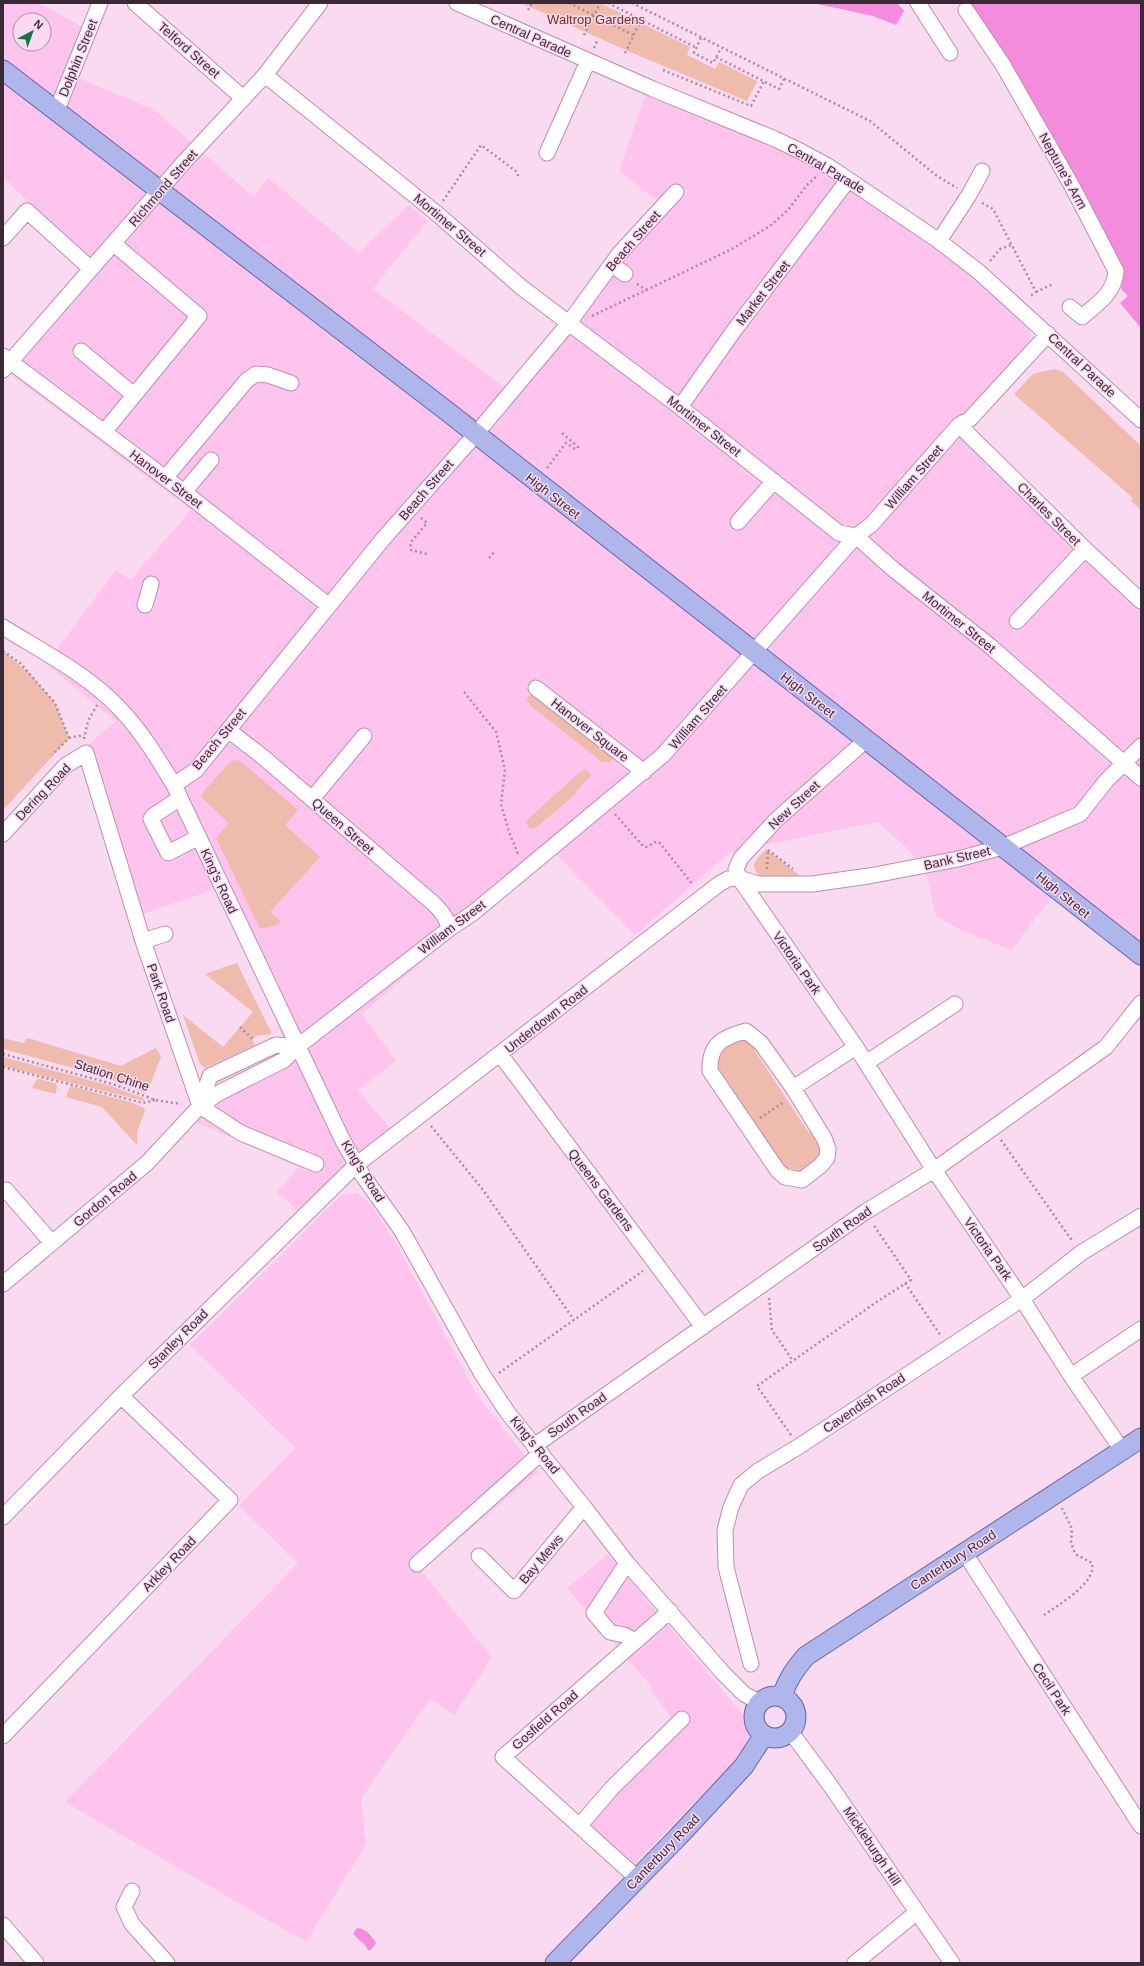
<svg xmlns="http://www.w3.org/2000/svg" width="1144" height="1966" font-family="Helvetica,sans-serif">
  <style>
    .built { fill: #fec4ee; fill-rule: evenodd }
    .green { fill: #eebbad }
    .water { fill: #f48bdc }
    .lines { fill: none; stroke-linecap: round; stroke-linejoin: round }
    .minor-casing { stroke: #bd8db0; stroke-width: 17 }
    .major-casing { stroke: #6465a3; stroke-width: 21 }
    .path { stroke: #a78da0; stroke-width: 2.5; stroke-dasharray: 2 3; stroke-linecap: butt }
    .minor { stroke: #fff; stroke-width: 15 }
    .major { stroke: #afb6eb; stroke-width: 19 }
    .labels { text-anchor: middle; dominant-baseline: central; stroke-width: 3; stroke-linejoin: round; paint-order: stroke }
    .park-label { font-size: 13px; fill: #7a2c17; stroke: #f9daf1 }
    .street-label { font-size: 13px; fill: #3c2937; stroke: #f9daf1 }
  </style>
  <rect width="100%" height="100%" fill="#f9daf1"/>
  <!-- built -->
  <path class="built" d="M 3,3 L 39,3 L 90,31 L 76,77 L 153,109 L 254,197 L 268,178 L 359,253 L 409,205 L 427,221 L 373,289 L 512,393 L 666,208 L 619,171 L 646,93 L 809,162 L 934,246 L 967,271 L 1027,326 L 1031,336 L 1029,346 L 1025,354 L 950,426 L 1141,604 L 1141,965 L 1055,893 L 1011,950 L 959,929 L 936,916 L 927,877 L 912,854 L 878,822 L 730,852 L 635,935 L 551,849 L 362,1014 L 396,1061 L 358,1090 L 396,1135 L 305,1217 L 277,1192 L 299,1167 L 196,1122 L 204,1089 L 284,1039 L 219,888 L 142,914 L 89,744 L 116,721 L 46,664 L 116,570 L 131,580 L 191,510 L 10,374 L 95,270 L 3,177 ZM 20,20 L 44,20 L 44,44 L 20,44 Z
    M 358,1193 L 372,1206 L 397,1245 L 477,1395 L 538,1472 L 421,1571 L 492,1657 L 454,1715 L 430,1699 L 361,1798 L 366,1844 L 306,1942 L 65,1802 L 298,1563 L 239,1506 L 295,1448 L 190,1345 L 341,1195 Z
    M 608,1554 L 743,1715 L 749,1737 L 740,1756 L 633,1865 L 580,1820 L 675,1722 L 652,1692 L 652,1687 L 567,1588 Z"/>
  <!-- green -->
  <path class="green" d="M 521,3 L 600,3 L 690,47 L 687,55 L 715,69 L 719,62 L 757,81 L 747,101 L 628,51 Z
    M 1054,369 L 1063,372 L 1141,446 L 1141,510 L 1131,501 L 1133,498 L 1014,394 L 1033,374 Z
    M 3,651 L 30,674 L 55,703 L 69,738 L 3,810 Z
    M 533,692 L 612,754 L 613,759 L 610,762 L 602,762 L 531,706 L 526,699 Z
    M 239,760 L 298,810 L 285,825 L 320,857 L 270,912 L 281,921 L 277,925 L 260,929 L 216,838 L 229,823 L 201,797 L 203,792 L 231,761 Z
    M 586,769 L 591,775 L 571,798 L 538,826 L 534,829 L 529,828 L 526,823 L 528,819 L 580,772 Z
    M 766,849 L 799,875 L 799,877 L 760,876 C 747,864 758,859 766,849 Z
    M 237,963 L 272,1034 L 256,1036 L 252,1039 L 255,1046 L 205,1068 L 200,1064 L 183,1015 L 223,1047 L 253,1012 L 205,974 Z
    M 3,1038 L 24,1043 L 27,1038 L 121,1066 L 156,1048 L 161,1057 L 148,1090 L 145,1093 L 103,1076 L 3,1049 Z
    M 744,1039 L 758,1047 L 755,1051 L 809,1133 L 814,1129 L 822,1143 L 820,1157 L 800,1174 L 791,1172 L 785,1168 L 716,1068 C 722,1045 721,1045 744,1039 Z
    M 3,1057 L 111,1086 L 143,1098 L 145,1101 L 3,1066 Z
    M 40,1079 L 57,1084 L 56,1094 L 32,1088 L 36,1080 Z
    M 70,1086 L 130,1102 L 144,1108 L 145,1111 L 137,1132 L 137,1145 L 102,1107 L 66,1097 Z"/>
  <!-- water -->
  <path class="water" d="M 813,3 L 897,3 L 904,11 L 896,25 L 873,16 Z
    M 970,3 L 1141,3 L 1141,328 L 1120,303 L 1128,296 L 1121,289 L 1123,269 L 1105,234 L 1056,141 L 1008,61 Z
    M 357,1928 C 365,1928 372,1936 376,1943 L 371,1950 L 368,1950 L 365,1945 L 353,1934 Z"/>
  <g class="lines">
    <!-- minor casing -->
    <g class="minor-casing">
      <path id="minor" d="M 135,3 L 243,98
        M 457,3 L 653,89 L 775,139 L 802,152 L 828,166 L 939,241 L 979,272 L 1141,420
        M 918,3 L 950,53
        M 966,10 L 1003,65 L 1073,188 L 1116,271 C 1114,294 1098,303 1082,317 L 1070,307
        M 265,75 L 435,212 L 521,287 L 680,407 L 839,533 L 856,536 L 893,569 L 990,646 L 1141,778
        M 56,112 L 100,3
        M 547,153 L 588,61
        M 3,238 L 27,211 L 90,268
        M 939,241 L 969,195 L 982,171
        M 612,265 L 625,274
        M 81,351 L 134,395
        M 3,356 L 184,492 L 328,605
        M 3,370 L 185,161 L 265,75 L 320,3
        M 680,407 L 733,332 L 848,180
        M 959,425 L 1085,549 L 1141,601
        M 104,432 L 199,316 L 114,244
        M 165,478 L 247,380 L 256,374 L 268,375 L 291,383
        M 184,492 L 211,460
        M 738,522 L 774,481
        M 145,605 L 151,584
        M 1017,621 L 1085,549
        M 3,627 C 43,652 89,675 121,710 C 142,732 158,759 174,785 L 343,1141 L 363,1176 L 402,1231 L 482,1374 L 508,1413 L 584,1507 L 627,1563 L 723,1673 L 744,1694 L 759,1702
        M 536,688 L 644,772
        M 228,730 L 263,757 L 433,903 C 441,911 447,917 449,929
        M 866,740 L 776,820 L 741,858 L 736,869 L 739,878 L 856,1047 L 934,1170 L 1022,1299 L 1071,1376 L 1122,1450
        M 174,785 L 196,770 L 383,539 L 475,435 L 569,323 L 619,254 L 676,192
        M 180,798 L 153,816 L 151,819 L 168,853 L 199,837
        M 312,799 L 364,736
        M 3,834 L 65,766 L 86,753 L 143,941 L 200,1106 L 241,1133 L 316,1164
        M 739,878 L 758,884 L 812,884 L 869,876 L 958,859 L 1003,847 L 1080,814 L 1106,781 L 1141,746
        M 143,941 L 165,934
        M 746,1031 L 761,1043 L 793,1088 L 824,1138 L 828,1149 L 827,1158 L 820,1166 L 802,1180 L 785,1177 L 778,1171 L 710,1071 C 709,1044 723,1037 746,1031 Z
        M 500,1054 L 703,1327
        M 866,1063 L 955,1004
        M 793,1088 L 856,1047
        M 200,1106 L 210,1076 L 276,1045 L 297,1047
        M 6,1190 L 52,1243
        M 3,1284 L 147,1163 L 200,1106 L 217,1094 L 284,1060 L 297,1047 L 449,929 L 473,913 L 663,755 L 856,536 L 871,525 L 959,425 L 970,419 L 1048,334
        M 1071,1376 L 1141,1329
        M 534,1446 L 865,1212 L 934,1170 L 1106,1047 L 1141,1003
        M 3,1517 L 121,1396 L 356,1165 L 719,884 L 728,879 L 739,878
        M 964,1552 L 1141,1826
        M 479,1556 L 514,1591 L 584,1507
        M 627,1563 L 594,1613 L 610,1632 L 624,1635 L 635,1641
        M 417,1564 L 541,1453
        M 751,1664 L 726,1567 L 725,1530 L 731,1507 L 741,1485 L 758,1471 L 798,1447 L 1022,1299 L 1081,1253 L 1141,1216
        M 790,1731 L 830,1785 L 952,1963
        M 3,1736 L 230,1500 L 121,1396
        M 580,1825 L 612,1788 L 682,1719
        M 637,1878 L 503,1757 L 670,1611
        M 132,1891 L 124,1907 L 132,1924 L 167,1963
        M 3,1925 L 36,1963
        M 855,1963 L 917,1912"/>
    </g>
    <!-- major casing -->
    <g class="major-casing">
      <path id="major" d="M 3,70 L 448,412 L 1141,955
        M754 1717a21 21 0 1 1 42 0a21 21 0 1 1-42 0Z
        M 782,1697 C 787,1680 795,1669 806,1656 L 1141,1438
        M 555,1963 L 677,1838 L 744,1766 L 764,1735"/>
    </g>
    <!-- path -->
    <path class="path" d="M 569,3 L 633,35
      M 608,3 L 697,48
      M 632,3 L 870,121 L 937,176 L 957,188
      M 528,10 L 532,3
      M 584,35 L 600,3
      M 701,38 L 694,53 L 713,63 L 721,48
      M 594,48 L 597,41
      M 625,53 L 641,20
      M 716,57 L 779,89 L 784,79
      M 663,70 L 751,106 L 764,81
      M 443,201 L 481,145 L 517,172 L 519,178
      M 982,203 L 993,209 L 1036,292 L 1029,297
      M 990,261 L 1000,249 L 1011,245
      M 637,284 L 648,291
      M 1036,292 L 1053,284
      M 592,316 L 732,249 L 770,226 L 788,210 L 807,185 L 817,176
      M 547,468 L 566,443 L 575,449 L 578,447 L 561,432
      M 421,518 L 427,523 L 411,542 L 410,548 L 411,550 L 427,554
      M 489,558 L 495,551
      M 3,651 L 20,663 L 55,703 L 69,738 L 52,755
      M 464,692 L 496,732 L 505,770 L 501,804 L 509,832 L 518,854
      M 69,738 L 84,735
      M 84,739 L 88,721 L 97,705
      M 615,814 L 643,846 L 646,847 L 656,842 L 659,842 L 693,885
      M 768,850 L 793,869
      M 767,869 L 768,851
      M 240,1027 L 254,1040
      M 3,1054 L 116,1085 L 155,1100 L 181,1104
      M 3,1067 L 143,1103 L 155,1100
      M 760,1118 L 784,1102
      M 431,1126 L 483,1190 L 574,1320
      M 1001,1140 L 1073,1242
      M 905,1283 L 941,1336
      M 769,1298 L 772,1330 L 793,1361
      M 499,1373 L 643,1271
      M 791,1435 L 757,1386 L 878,1301 L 911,1280 L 873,1224
      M 1044,1615 C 1058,1605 1097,1583 1092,1563 L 1077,1555 L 1074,1551 L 1071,1542 L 1072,1529 L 1062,1508"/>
    <!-- minor -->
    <use href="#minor" class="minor"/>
    <!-- major -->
    <use href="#major" class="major"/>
  </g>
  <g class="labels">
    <!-- park labels -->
    <g class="park-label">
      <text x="596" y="19">Waltrop Gardens</text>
    </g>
    <!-- street labels -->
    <g class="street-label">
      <text transform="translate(531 36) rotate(24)">Central Parade</text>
      <text transform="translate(189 50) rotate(41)">Telford Street</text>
      <text transform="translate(78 58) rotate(-68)">Dolphin Street</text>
      <text transform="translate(826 168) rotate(30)">Central Parade</text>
      <text transform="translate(1063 171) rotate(61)">Neptune's Arm</text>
      <text transform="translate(163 188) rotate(-49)">Richmond Street</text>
      <text transform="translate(450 225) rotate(40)">Mortimer Street</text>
      <text transform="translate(633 241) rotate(-49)">Beach Street</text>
      <text transform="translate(763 293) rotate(-52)">Market Street</text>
      <text transform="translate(1082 365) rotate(43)">Central Parade</text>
      <text transform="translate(704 426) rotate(38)">Mortimer Street</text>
      <text transform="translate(914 477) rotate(-49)">William Street</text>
      <text transform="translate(166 479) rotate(37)">Hanover Street</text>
      <text transform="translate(426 490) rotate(-49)">Beach Street</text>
      <text transform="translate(553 496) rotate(38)">High Street</text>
      <text transform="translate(1049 514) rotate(45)">Charles Street</text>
      <text transform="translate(959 622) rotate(39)">Mortimer Street</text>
      <text transform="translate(808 695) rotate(38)">High Street</text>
      <text transform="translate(698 717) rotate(-49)">William Street</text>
      <text transform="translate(590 730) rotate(38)">Hanover Square</text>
      <text transform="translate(219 739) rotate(-50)">Beach Street</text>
      <text transform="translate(43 792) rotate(-46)">Dering Road</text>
      <text transform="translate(794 805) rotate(-43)">New Street</text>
      <text transform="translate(343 826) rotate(41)">Queen Street</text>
      <text transform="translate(957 858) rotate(-13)">Bank Street</text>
      <text transform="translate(219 881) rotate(65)">King's Road</text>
      <text transform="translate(1063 895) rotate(39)">High Street</text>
      <text transform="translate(452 927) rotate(-37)">William Street</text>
      <text transform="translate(797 963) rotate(55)">Victoria Park</text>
      <text transform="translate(161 993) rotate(71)">Park Road</text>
      <text transform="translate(546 1019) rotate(-38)">Underdown Road</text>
      <text transform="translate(112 1075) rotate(18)">Station Chine</text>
      <text transform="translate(363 1171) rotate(58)">King's Road</text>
      <text transform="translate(601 1190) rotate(53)">Queens Gardens</text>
      <text transform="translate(105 1199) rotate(-40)">Gordon Road</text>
      <text transform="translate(842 1229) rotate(-35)">South Road</text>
      <text transform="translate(988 1249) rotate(55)">Victoria Park</text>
      <text transform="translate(178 1339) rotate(-45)">Stanley Road</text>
      <text transform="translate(864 1403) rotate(-34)">Cavendish Road</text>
      <text transform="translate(577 1415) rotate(-35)">South Road</text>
      <text transform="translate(535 1445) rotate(51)">King's Road</text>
      <text transform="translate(541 1559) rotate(-50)">Bay Mews</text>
      <text transform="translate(953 1560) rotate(-33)">Canterbury Road</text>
      <text transform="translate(169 1564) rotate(-46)">Arkley Road</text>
      <text transform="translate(1052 1689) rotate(57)">Cecil Park</text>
      <text transform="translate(545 1720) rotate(-41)">Gosfield Road</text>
      <text transform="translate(872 1846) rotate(56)">Mickleburgh Hill</text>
      <text transform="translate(663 1852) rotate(-46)">Canterbury Road</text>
    </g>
  </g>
  <!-- border -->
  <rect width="1144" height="1966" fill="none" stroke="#3c2937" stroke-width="8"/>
  <!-- north arrow -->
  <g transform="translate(32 32) rotate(41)"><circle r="19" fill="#f9daf1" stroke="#ad93a7"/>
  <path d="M0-3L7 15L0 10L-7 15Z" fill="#177145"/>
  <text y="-6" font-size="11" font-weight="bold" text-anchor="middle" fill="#3c2937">N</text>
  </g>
</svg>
